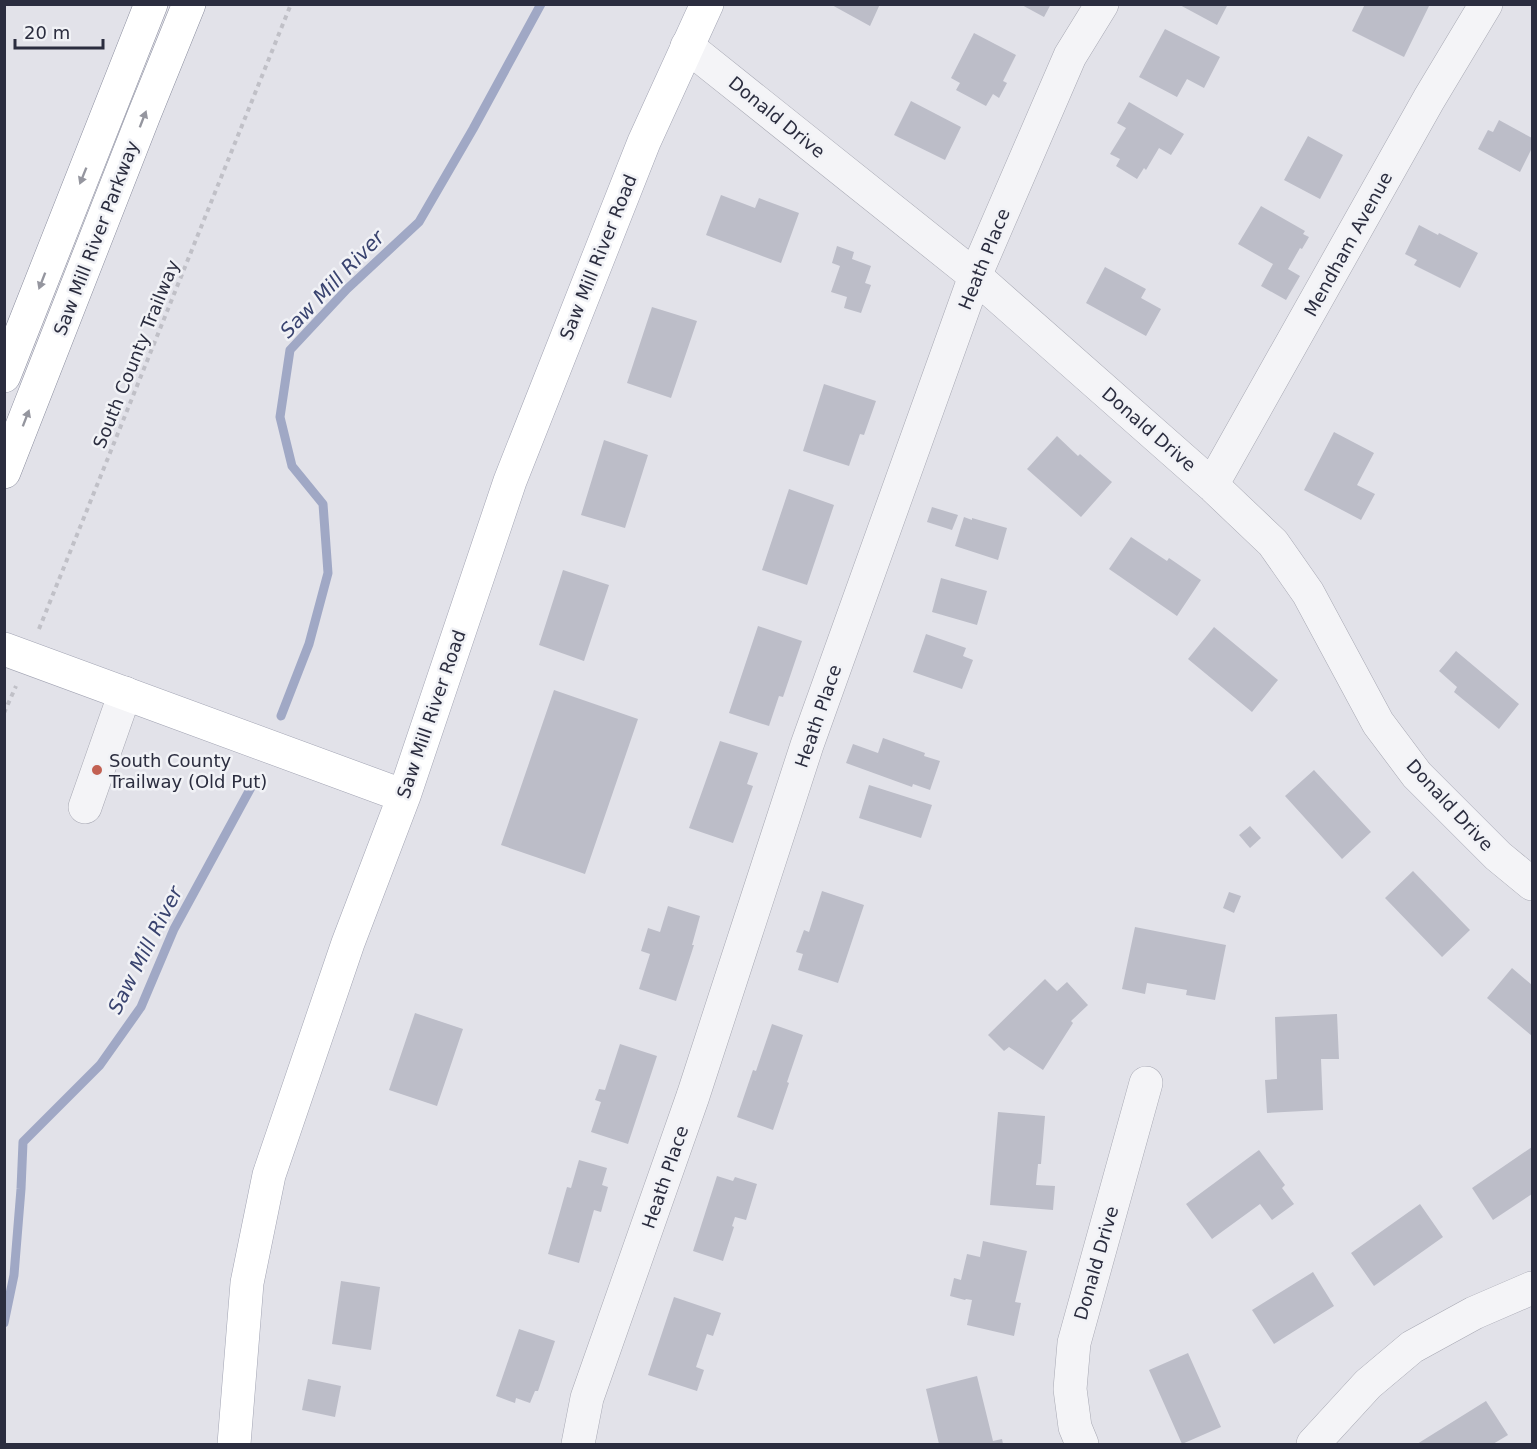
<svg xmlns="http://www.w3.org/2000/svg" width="1537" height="1449" font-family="'DejaVu Sans',sans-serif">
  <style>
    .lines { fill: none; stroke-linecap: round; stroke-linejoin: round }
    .stream { stroke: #a0a8c5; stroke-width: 9 }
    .building { fill: #bcbdc8 }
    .minor-casing { stroke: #a7a8b3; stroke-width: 34 }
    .major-casing { stroke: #a2a4b3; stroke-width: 34 }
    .highway-casing { stroke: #8a8d9e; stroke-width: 34 }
    .path { stroke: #c0c0c7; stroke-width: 4; stroke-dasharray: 4.5 4.5; stroke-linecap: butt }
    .minor { stroke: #f4f4f7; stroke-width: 33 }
    .major { stroke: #fff; stroke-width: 33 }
    .highway { stroke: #fff; stroke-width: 33 }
    .oneway { fill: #95969f }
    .poi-dot { fill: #c26052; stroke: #f1f2f6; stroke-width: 2 }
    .labels { text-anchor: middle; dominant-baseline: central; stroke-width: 5; stroke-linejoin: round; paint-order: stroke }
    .street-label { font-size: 18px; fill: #2b2d3f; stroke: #f1f2f6 }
    .poi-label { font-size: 18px; fill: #2b2d3f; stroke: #f1f2f6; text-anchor: start }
    .water-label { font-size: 20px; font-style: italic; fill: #39436f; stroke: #f1f2f6 }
  </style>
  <rect width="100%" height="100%" fill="#e2e2e9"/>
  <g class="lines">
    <!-- stream -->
    <path class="stream" d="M 281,716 L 309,644 L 328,573 L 323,504 L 292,466 L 280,417 L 290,350 L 347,289 L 419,222 L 473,129 L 541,4
      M 4,1323 L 14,1275 L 21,1189 L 23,1142 L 100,1065 L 141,1007 L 174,929 L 254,782"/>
  </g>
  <!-- building -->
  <path class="building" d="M 830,4 L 880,4 L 870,26 Z
    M 1020,4 L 1051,4 L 1044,17 Z
    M 1178,4 L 1228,4 L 1217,25 Z
    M 1365,4 L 1430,4 L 1404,57 L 1352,31 Z
    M 1165,29 L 1220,57 L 1204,88 L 1187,79 L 1177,97 L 1139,77 Z
    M 974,33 L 1016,55 L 1003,81 L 1007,83 L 999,98 L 993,94 L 986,106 L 956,90 L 960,83 L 951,78 Z
    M 911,101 L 961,127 L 945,160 L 894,135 Z
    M 1129,102 L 1184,134 L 1171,155 L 1159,148 L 1146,170 L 1144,168 L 1137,179 L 1116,166 L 1120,159 L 1110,154 L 1126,128 L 1117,123 Z
    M 1499,120 L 1532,138 L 1532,148 L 1520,172 L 1478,149 L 1488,130 L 1493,132 Z
    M 1308,136 L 1343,155 L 1320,199 L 1284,180 Z
    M 721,195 L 755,208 L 759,198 L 799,213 L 781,263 L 706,235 Z
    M 1261,206 L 1305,231 L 1303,234 L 1309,237 L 1302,249 L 1300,248 L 1288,269 L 1300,276 L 1286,300 L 1261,286 L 1273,264 L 1238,244 Z
    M 1419,225 L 1438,235 L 1439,233 L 1478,253 L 1460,288 L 1414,265 L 1417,260 L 1405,254 Z
    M 837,246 L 854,252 L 852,259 L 871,266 L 865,283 L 871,285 L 861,313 L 844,308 L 847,297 L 831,292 L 840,266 L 832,263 Z
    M 1105,267 L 1146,289 L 1141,298 L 1161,309 L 1146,336 L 1086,303 Z
    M 652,307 L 697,321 L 671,398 L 627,383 Z
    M 824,384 L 876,401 L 864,435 L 860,434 L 849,466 L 803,451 Z
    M 1334,432 L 1374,453 L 1357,485 L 1375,494 L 1361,520 L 1304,490 Z
    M 1057,436 L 1078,456 L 1080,454 L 1112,482 L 1081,517 L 1027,469 Z
    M 604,440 L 648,455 L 625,528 L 581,515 Z
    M 789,489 L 834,505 L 807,585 L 762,570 Z
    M 932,507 L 958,515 L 952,530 L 927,522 Z
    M 964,517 L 972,520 L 972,518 L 1007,528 L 998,560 L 955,546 Z
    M 1131,537 L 1167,561 L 1169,558 L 1201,580 L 1177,616 L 1109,569 Z
    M 563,570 L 609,585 L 584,661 L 539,645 Z
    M 941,578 L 987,591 L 977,625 L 932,612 Z
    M 758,626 L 802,641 L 783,697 L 779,696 L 769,726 L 729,713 Z
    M 1214,627 L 1278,680 L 1252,712 L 1188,659 Z
    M 926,634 L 966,648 L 963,656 L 973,660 L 962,689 L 913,672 Z
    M 1456,651 L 1519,704 L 1499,729 L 1454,692 L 1457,687 L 1439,671 Z
    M 554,690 L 638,719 L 585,874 L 501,845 Z
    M 883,738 L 925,753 L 924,756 L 940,761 L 930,790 L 913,784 L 912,787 L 846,763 L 853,744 L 878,753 Z
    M 720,741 L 758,753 L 747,784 L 753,786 L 733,843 L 689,828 Z
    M 1314,770 L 1371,832 L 1342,859 L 1285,796 Z
    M 869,785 L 932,805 L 921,838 L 859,818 Z
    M 1250,826 L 1261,838 L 1250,848 L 1239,835 Z
    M 1413,871 L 1470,930 L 1442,957 L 1385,898 Z
    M 822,891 L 864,905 L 838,983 L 798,970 L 803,954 L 796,952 L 804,930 L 809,932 Z
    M 1229,892 L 1241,896 L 1234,913 L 1223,908 Z
    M 668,906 L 700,916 L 692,945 L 694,945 L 676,1001 L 639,989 L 650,954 L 641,951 L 648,928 L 660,932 Z
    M 1135,927 L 1226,945 L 1215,1000 L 1186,995 L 1187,990 L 1147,983 L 1145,994 L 1122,989 Z
    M 1512,968 L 1532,985 L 1532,1036 L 1487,998 Z
    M 1045,979 L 1057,991 L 1067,982 L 1088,1005 L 1071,1021 L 1073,1023 L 1043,1070 L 1009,1047 L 1004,1051 L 988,1035 Z
    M 415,1013 L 463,1029 L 437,1106 L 389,1090 Z
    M 1337,1014 L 1339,1059 L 1321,1059 L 1323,1110 L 1267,1113 L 1265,1080 L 1277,1079 L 1275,1017 Z
    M 772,1024 L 803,1035 L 787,1082 L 789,1083 L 773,1130 L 737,1117 L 753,1070 L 756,1071 Z
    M 620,1044 L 657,1056 L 628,1144 L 591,1132 L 601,1102 L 595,1100 L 599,1089 L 605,1090 Z
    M 998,1112 L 1045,1116 L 1041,1164 L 1038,1164 L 1036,1185 L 1055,1186 L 1053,1210 L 990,1205 Z
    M 1532,1147 L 1532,1194 L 1493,1220 L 1472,1188 Z
    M 1259,1150 L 1285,1185 L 1282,1188 L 1294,1204 L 1272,1220 L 1260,1204 L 1212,1239 L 1186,1204 Z
    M 579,1160 L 607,1168 L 602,1185 L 608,1187 L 601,1212 L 594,1210 L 579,1263 L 548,1254 L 567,1187 L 571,1188 Z
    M 717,1176 L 733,1181 L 735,1177 L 757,1184 L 746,1220 L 735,1217 L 732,1226 L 734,1227 L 723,1261 L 693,1251 Z
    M 1420,1204 L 1443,1237 L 1374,1286 L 1351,1253 Z
    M 983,1241 L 1027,1251 L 1015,1302 L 1021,1303 L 1014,1336 L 967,1325 L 972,1300 L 966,1299 L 965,1300 L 950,1296 L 954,1278 L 961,1280 L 967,1254 L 980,1257 Z
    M 1313,1272 L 1334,1306 L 1274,1344 L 1252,1310 Z
    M 341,1281 L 380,1287 L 371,1350 L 332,1344 Z
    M 674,1297 L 721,1313 L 713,1336 L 707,1334 L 696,1367 L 704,1370 L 697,1391 L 648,1375 Z
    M 519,1329 L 555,1341 L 538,1391 L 535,1391 L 530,1403 L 516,1398 L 515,1403 L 496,1396 Z
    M 1188,1353 L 1221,1427 L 1182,1444 L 1149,1370 Z
    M 977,1376 L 993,1441 L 1002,1439 L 1003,1444 L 939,1444 L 926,1389 Z
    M 308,1379 L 341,1386 L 335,1417 L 302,1410 Z
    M 1486,1401 L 1508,1435 L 1493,1444 L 1417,1444 Z"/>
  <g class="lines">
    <!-- minor casing -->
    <g class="minor-casing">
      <path id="minor" d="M 687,46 L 975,276 L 1212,485 L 1273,543 L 1308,593 L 1378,723 L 1417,775 L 1498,856 L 1532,884
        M 1212,485 L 1429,99 L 1486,4
        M 85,807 L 125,693
        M 578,1444 L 587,1398 L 693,1096 L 807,745 L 975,276 L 1070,56 L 1102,4
        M 1082,1444 L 1075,1427 L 1070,1389 L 1074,1343 L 1146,1083
        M 1313,1444 L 1368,1384 L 1412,1347 L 1474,1313 L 1532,1288"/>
    </g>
    <!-- major casing -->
    <g class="major-casing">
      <path id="major" d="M 4,649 L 404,796
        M 234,1444 L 247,1283 L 269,1175 L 348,943 L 404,796 L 510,481 L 644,142 L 707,4"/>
    </g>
    <!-- highway casing -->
    <g class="highway-casing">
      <path id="highway" d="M 4,376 L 151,4
        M 4,472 L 144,115 L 189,4"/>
    </g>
    <!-- path -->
    <path class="path" d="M 39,629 L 291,4
      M 4,713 L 16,686"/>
    <!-- minor -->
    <use href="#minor" class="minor"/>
    <!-- major -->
    <use href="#major" class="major"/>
    <!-- highway -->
    <use href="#highway" class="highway"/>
  </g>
  <!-- one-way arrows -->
  <defs><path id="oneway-solid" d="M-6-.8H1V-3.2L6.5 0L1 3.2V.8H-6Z" transform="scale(1.5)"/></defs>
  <g class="oneway">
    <use href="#oneway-solid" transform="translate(143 119) rotate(-69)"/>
    <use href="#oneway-solid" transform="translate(83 176) rotate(112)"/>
    <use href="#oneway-solid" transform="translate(42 281) rotate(111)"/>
    <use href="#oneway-solid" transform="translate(26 418) rotate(-69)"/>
  </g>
  <!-- markers -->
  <circle class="poi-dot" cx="97" cy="770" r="6"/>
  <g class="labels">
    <!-- street labels -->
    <g class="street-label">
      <text transform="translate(777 117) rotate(39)">Donald Drive</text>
      <text transform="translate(96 238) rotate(-69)">Saw Mill River Parkway</text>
      <text transform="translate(1348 244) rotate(-61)">Mendham Avenue</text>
      <text transform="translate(598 257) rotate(-68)">Saw Mill River Road</text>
      <text transform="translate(984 259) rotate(-68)">Heath Place</text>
      <text transform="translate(136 354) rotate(-68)">South County Trailway</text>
      <text transform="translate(1149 429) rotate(41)">Donald Drive</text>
      <text transform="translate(431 714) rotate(-71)">Saw Mill River Road</text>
      <text transform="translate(818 716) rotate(-71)">Heath Place</text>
      <text transform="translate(1450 805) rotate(47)">Donald Drive</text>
      <text transform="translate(665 1177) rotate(-71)">Heath Place</text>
      <text transform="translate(1096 1263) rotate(-74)">Donald Drive</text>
    </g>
    <!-- poi labels -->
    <g class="poi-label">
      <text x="109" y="760">South County<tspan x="109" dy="21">Trailway (Old Put)</tspan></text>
    </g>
    <!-- water labels -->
    <g class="water-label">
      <text transform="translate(332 284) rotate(-46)">Saw Mill River</text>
      <text transform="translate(145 950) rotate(-63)">Saw Mill River</text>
    </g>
  </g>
  <!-- border -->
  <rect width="1537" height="1449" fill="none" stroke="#2b2d3f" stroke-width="12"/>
  <!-- scale -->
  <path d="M15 39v9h88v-9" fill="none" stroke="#2b2d3f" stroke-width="3"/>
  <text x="24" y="39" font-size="18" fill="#2b2d3f" stroke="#f1f2f6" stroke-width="4.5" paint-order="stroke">20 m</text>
</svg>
